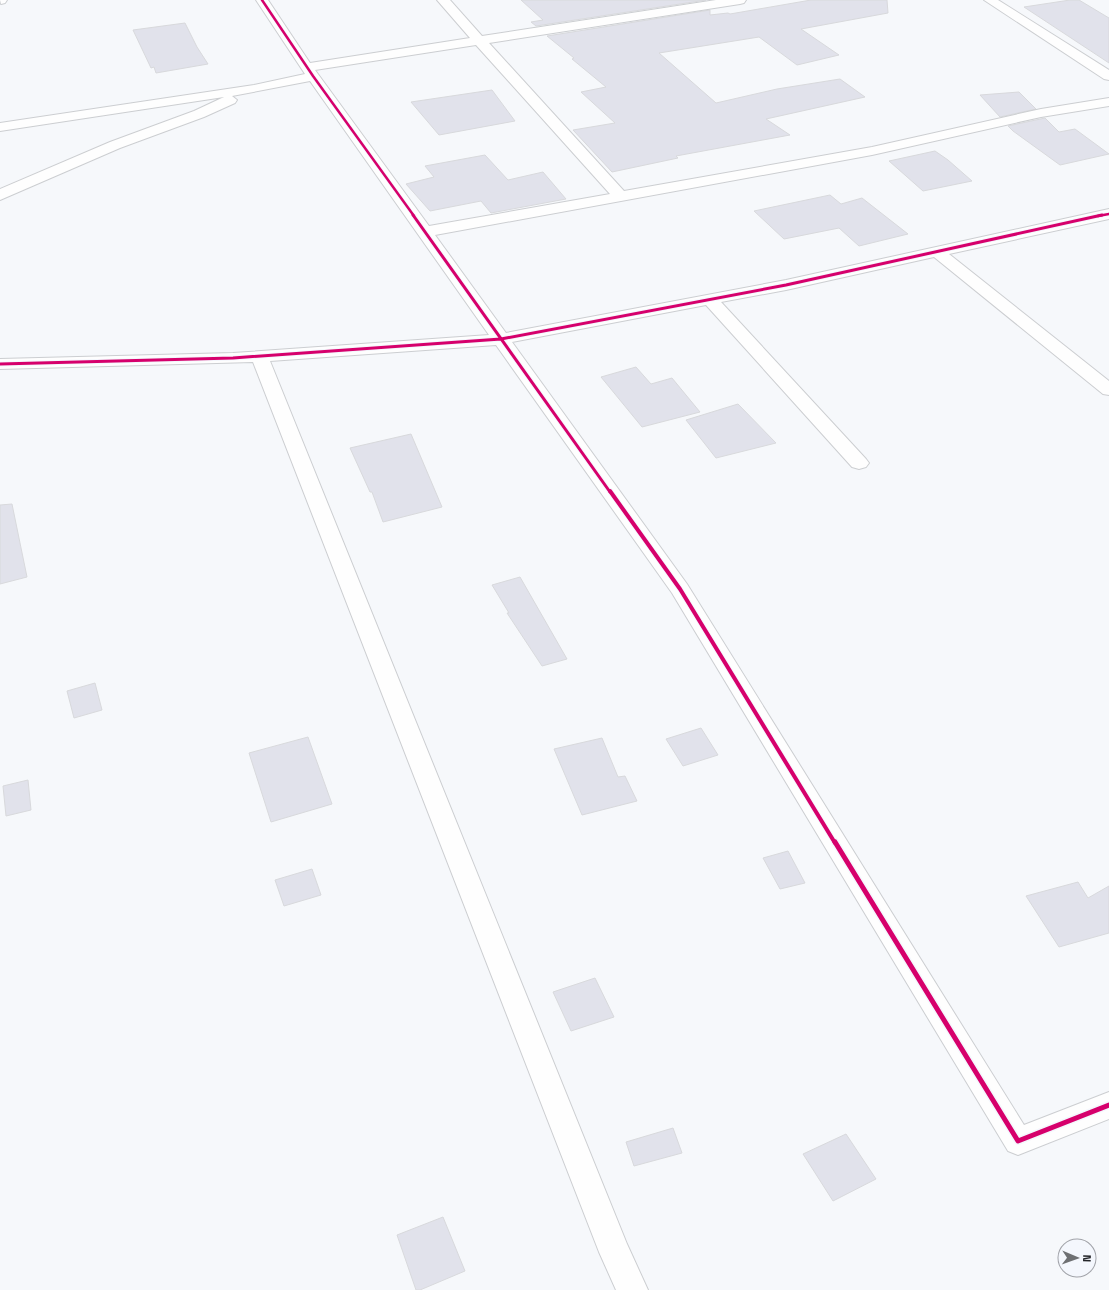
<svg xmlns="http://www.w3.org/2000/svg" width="1109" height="1290" font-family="'Space Grotesk',sans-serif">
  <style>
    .building { fill: #e1e2eb; stroke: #d8d9dc }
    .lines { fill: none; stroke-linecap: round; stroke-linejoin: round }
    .minor-casing { stroke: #ccced1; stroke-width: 2 }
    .minor { fill: #fefefe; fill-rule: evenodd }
    .cycleway-far3-casing { stroke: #f4f7fd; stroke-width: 4 }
    .cycleway-far2-casing { stroke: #f4f7fd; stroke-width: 5 }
    .cycleway-far1-casing { stroke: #f4f7fd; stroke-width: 6 }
    .cycleway-casing { stroke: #f4f7fd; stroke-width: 8 }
    .cycleway-far3 { stroke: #d6006c; stroke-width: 2.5 }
    .cycleway-far2 { stroke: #d6006c; stroke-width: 3 }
    .cycleway-far1 { stroke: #d6006c; stroke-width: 4 }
    .cycleway { stroke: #d6006c; stroke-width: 5 }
  </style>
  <rect width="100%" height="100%" fill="#f6f8fb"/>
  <!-- building -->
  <path class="building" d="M 521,0 L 706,0 L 536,26 L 531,22 L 543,20 Z
    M 811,0 L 887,0 L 888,13 L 801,29 L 839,55 L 797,65 L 759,37 L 659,53 L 716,103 L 777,89 L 840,79 L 865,97 L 766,119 L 790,135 L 676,156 L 678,158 L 612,172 L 573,130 L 615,123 L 581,92 L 606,87 L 572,59 L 574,58 L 547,36 L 710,10 L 710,15 L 728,13 L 730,14 Z
    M 1070,0 L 1079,0 L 1109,18 L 1109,63 L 1024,7 Z
    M 185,23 L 197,47 L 208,64 L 156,73 L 154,67 L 151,68 L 133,30 Z
    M 492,90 L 515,121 L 439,135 L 411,102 Z
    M 1019,92 L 1036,109 L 1000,117 L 980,95 Z
    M 1045,118 L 1059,132 L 1075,129 L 1109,154 L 1060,165 L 1013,131 L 1008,126 Z
    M 935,151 L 948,160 L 972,181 L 923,191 L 889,161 Z
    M 485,155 L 508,180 L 543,172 L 566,199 L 491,213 L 481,201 L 430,211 L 406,184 L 434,177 L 425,166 Z
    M 830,195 L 841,204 L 862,198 L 908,234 L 859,246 L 839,228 L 784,239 L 754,211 Z
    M 636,367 L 651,384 L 672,378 L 700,412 L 642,427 L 601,377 Z
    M 738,404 L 776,443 L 716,458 L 686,420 Z
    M 411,434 L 442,507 L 383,522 L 372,492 L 370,492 L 350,448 Z
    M 12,504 L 27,577 L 0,584 L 0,505 Z
    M 520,577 L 567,659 L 542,666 L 507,613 L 509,613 L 492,585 Z
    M 95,683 L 102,710 L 74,718 L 67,691 Z
    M 701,728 L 718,755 L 683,766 L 666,739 Z
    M 308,737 L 332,804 L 271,822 L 249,753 Z
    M 602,738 L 618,777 L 625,776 L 637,801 L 582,815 L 554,749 Z
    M 28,780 L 31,810 L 6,816 L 3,786 Z
    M 788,851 L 805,883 L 780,889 L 763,858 Z
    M 312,869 L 321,895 L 284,906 L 275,880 Z
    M 1078,882 L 1088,898 L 1109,886 L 1109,933 L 1059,947 L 1026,896 Z
    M 595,978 L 614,1017 L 571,1031 L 553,992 Z
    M 673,1128 L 682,1153 L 634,1166 L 626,1142 Z
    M 846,1134 L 876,1179 L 833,1201 L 803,1154 Z
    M 443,1217 L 465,1271 L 420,1290 L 416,1290 L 397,1235 Z"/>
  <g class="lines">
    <!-- minor casing -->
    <g class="minor-casing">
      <path id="minor" d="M 0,0 L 7,0 L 5,3 L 1,4 Z
        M 256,0 L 268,0 L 310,63 L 470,38 L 437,0 L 450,0 L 482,36 L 716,0 L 746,0 L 744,3 L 740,4 L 489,43 L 624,191 L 872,147 L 1041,109 L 1109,98 L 1109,106 L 1041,117 L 872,155 L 435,235 L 506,333 L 786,280 L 1109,209 L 1109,219 L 949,254 L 1109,381 L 1109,395 L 1103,394 L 934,257 L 786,290 L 721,302 L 866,459 L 869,463 L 866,467 L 859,469 L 852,467 L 706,305 L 512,342 L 687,584 L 1024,1125 L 1109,1092 L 1109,1119 L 1018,1155 L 1008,1151 L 672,593 L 496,345 L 270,361 L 627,1244 L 648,1290 L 616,1290 L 599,1252 L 253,362 L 0,369 L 0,359 L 233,353 L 489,335 L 310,81 L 232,96 L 237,100 L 235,103 L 204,117 L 120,148 L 0,200 L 0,189 L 110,142 L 194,111 L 224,97 L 0,131 L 0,123 L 254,85 L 305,74 ZM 476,45 L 610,194 L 429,226 L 315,70 Z
        M 984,0 L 998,0 L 1109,70 L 1109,80 L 1104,79 Z"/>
    </g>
    <!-- minor -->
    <use href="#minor" class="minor"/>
    <!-- cycleway-far3 casing -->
    <g class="cycleway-far3-casing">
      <path id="cycleway-far3" d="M 262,0 L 313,76 L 414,216
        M 1098,216 L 1109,214"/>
    </g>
    <!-- cycleway-far2 casing -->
    <g class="cycleway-far2-casing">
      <path id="cycleway-far2" d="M 413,215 L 610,492
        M 0,364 L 233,358 L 501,339 L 786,285 L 1102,215"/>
    </g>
    <!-- cycleway-far1 casing -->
    <g class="cycleway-far1-casing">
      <path id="cycleway-far1" d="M 610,491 L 680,589 L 835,843"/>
    </g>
    <!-- cycleway casing -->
    <g class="cycleway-casing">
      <path id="cycleway" d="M 835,842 L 1018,1141 L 1109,1105"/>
    </g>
    <!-- cycleway-far3 -->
    <use href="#cycleway-far3" class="cycleway-far3"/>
    <!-- cycleway-far2 -->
    <use href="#cycleway-far2" class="cycleway-far2"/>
    <!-- cycleway-far1 -->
    <use href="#cycleway-far1" class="cycleway-far1"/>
    <!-- cycleway -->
    <use href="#cycleway" class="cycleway"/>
  </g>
  <!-- north arrow -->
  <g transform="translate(1077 1258) rotate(92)"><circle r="19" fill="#f4f7fd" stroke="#a1a3a9"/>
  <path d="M0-3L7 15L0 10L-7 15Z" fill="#6e7073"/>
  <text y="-6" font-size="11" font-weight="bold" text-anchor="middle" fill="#24262a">N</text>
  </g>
</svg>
